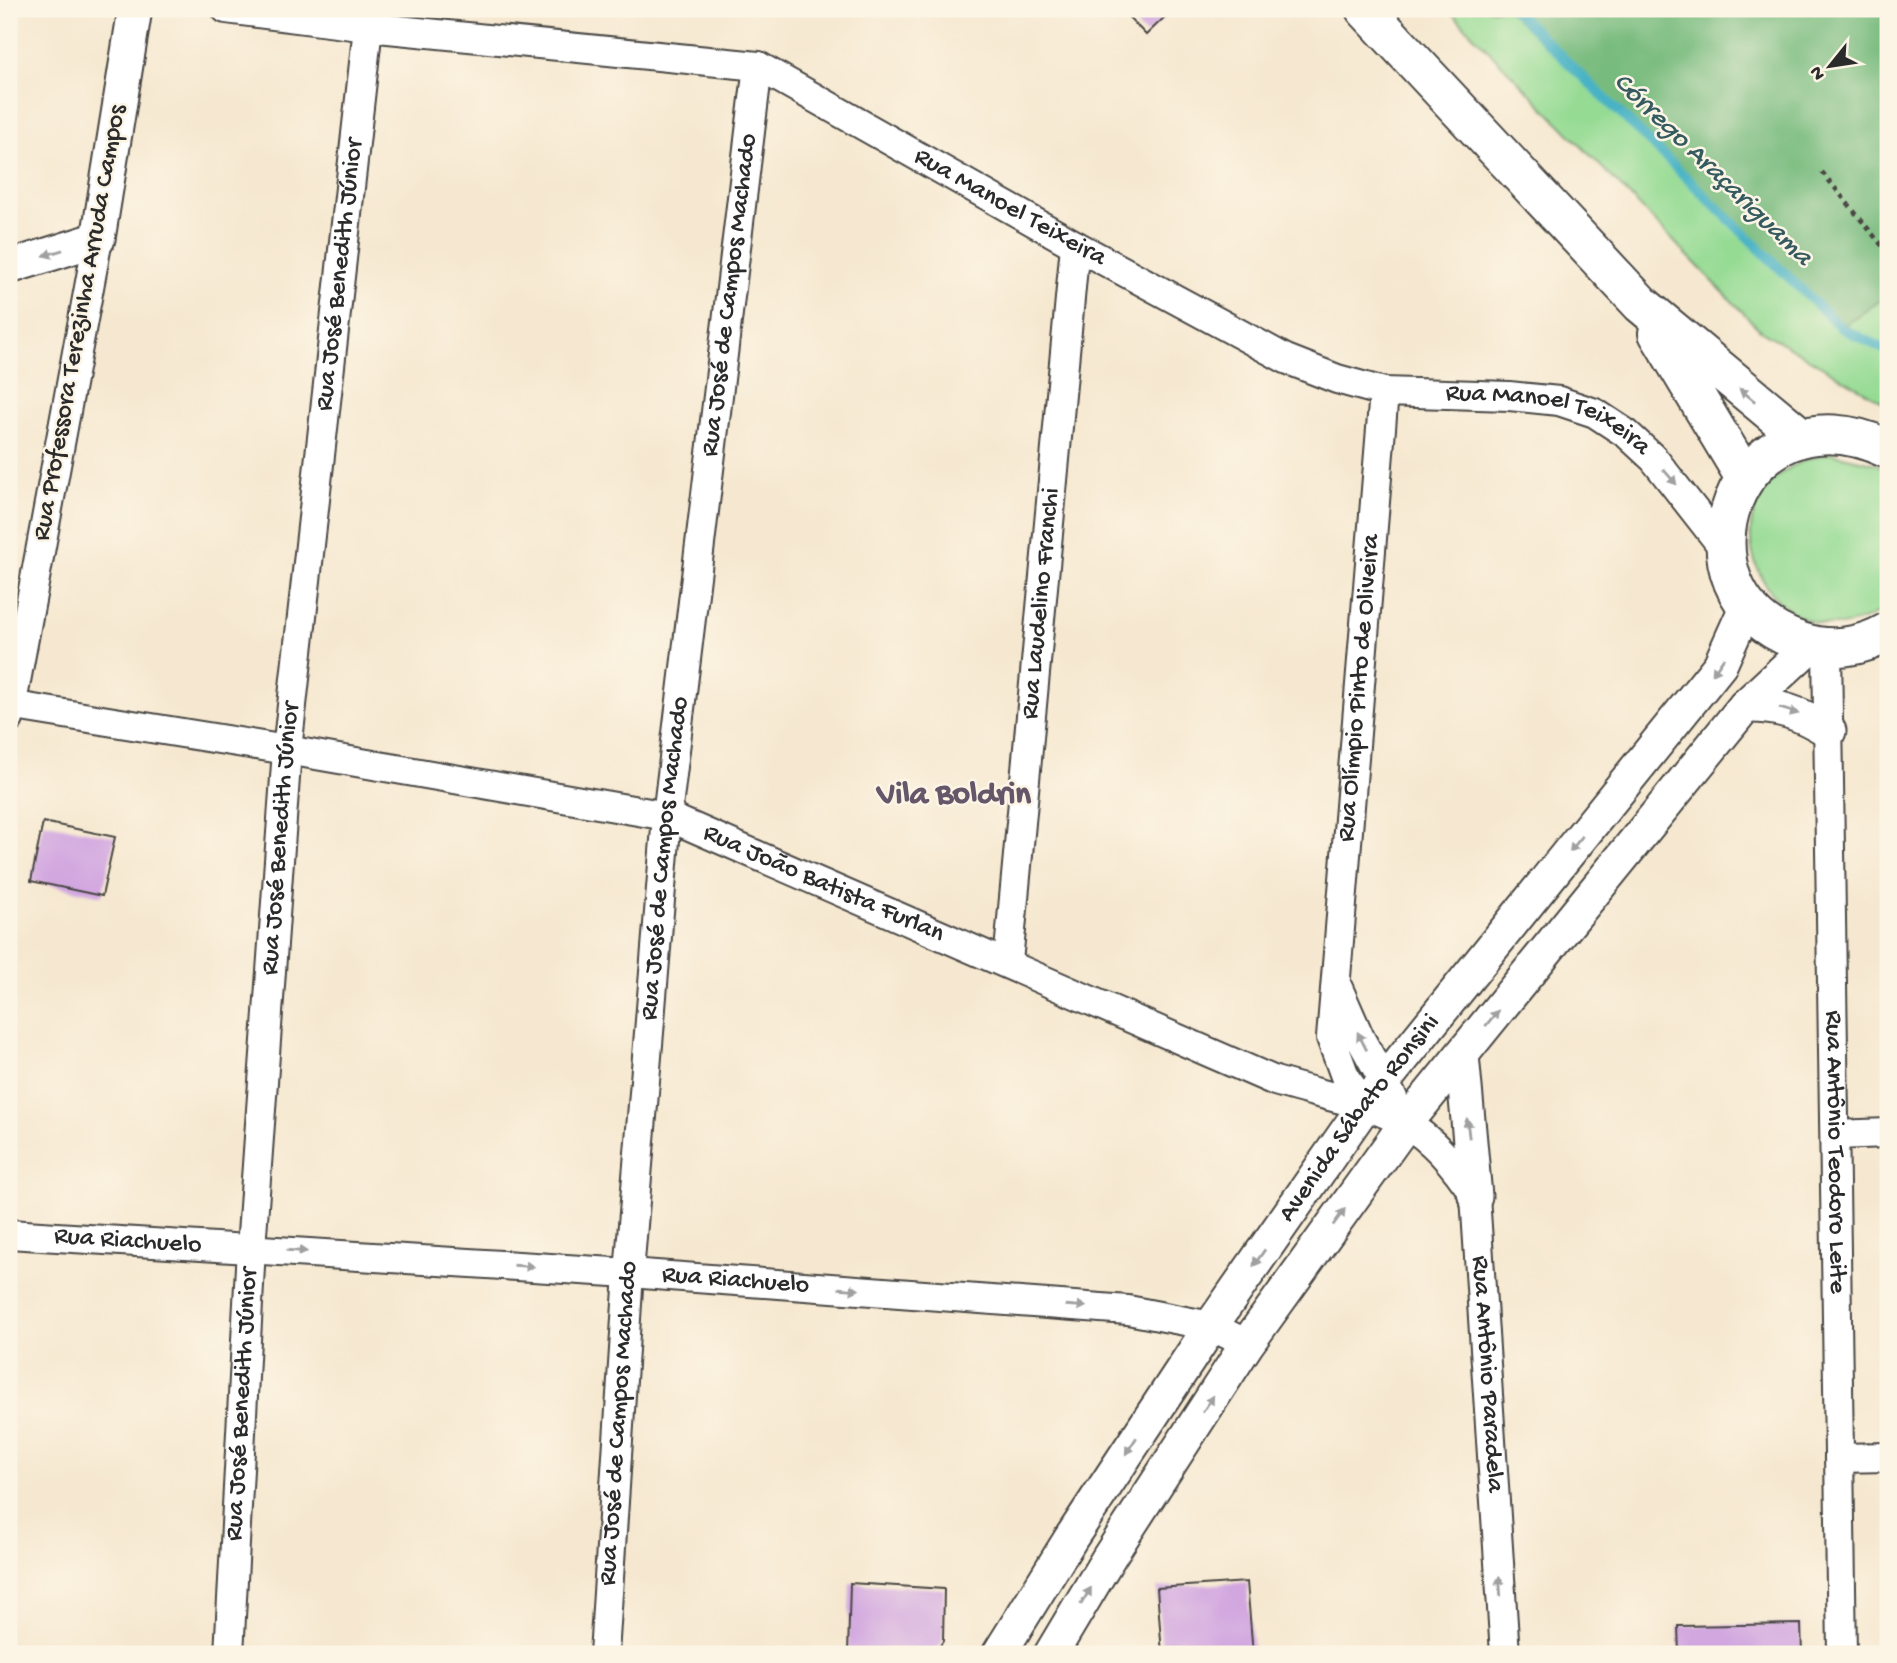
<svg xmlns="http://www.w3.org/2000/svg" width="1897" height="1663" font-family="'Gochi Hand',sans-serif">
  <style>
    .green { fill: #96db94; stroke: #608360; stroke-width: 2 }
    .forest { fill: #78bb7e; stroke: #527354; stroke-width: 2 }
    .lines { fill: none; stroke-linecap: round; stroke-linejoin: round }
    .stream { stroke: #48b3c5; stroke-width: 10 }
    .building { fill: #d2a7e0 }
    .minor-casing { stroke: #494744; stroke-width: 32 }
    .tertiary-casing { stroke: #494744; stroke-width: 37 }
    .secondary-casing { stroke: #494744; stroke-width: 42 }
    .path { stroke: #494744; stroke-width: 4.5; stroke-dasharray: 5 5; stroke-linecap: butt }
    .minor { stroke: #fff; stroke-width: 28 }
    .tertiary { stroke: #fff; stroke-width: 33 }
    .secondary { stroke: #fff; stroke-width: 38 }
    .oneway { fill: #a0a0a0 }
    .labels { text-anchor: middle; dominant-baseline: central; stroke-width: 5; stroke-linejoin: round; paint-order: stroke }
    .street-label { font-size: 26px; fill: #2b2b2b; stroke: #fcf5e5 }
    .water-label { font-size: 28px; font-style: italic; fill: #355b61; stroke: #fcf5e5 }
    .district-label { font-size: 33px; font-weight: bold; fill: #65566a; stroke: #fcf5e5 }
  </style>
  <rect width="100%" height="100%" fill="#fcf5e5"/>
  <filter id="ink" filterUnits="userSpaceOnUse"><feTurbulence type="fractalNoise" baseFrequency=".0143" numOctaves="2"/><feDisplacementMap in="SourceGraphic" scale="14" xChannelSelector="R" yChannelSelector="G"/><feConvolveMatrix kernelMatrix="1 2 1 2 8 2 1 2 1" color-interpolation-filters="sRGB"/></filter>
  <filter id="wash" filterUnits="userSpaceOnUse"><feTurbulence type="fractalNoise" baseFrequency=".00686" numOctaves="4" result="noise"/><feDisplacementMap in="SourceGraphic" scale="28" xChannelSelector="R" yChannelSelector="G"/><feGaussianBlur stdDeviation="1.57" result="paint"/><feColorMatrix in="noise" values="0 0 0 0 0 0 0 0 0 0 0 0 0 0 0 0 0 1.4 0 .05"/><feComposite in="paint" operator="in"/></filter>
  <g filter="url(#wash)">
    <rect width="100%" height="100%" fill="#f6e8d0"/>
    <!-- green -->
    <path class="green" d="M 1448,9 L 1888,9 L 1888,405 L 1760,330 Z
      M 1830,453 L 1877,464 L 1888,473 L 1888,606 C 1776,687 1675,485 1830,453 Z"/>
    <!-- forest -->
    <path class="forest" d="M 1507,9 L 1888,9 L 1888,192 L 1882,194 L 1888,205 L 1888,295 L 1841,328 Z"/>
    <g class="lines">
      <!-- stream -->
      <path class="stream" d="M 1513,9 L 1841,328 L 1888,351"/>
    </g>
    <g id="blocks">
      <!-- building -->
      <path class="building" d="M 1121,9 L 1173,9 L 1146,35 Z
        M 43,822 L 115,837 L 102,896 L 31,881 Z
        M 1247,1582 L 1253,1654 L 1162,1654 L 1157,1588 Z
        M 850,1583 L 944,1589 L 943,1641 L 935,1654 L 848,1654 Z
        M 1801,1624 L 1802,1654 L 1679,1654 L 1678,1626 Z"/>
    </g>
  </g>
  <g filter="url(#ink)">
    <use href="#blocks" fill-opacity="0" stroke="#494744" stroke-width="2"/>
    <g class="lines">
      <!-- minor casing -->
      <g class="minor-casing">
        <g id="minor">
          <path id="s1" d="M 226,9 L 368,27 L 758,66 L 1075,245 L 1286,359 L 1337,379 L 1384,392 L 1509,396 L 1559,401 L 1595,413 L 1627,434 L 1654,459 L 1726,551"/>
          <path id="s2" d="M 1827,648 L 1842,1654"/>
          <path id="s3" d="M 9,705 L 287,750 L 667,816 L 1275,1081 C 1371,1110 1416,1104 1475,1196 L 1505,1654"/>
          <path d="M 9,719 L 98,239"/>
          <path id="s4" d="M 1008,962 L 1075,245"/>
          <path d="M 1338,988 L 1360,1038 L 1393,1098"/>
          <path id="s5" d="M 1365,1105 L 1346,1079 L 1331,1038 L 1384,392"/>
          <path d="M 1835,1135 L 1888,1133"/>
          <path id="s6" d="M 9,1234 L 629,1273 L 1128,1310 L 1211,1326 L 1247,1344"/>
          <path d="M 1839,1458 L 1888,1457"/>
          <path id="s7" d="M 229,1654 L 251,1248 L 287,750 L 368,27"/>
          <path id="s8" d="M 604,1654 L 629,1273 L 667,816 L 758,66"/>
        </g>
      </g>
      <!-- tertiary casing -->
      <g class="tertiary-casing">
        <g id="tertiary">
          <path d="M 9,267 L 98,239 L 135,9"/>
          <path d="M 1745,706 C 1778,705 1801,713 1829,731"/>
          <path d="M 1462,1055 L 1475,1196"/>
          <path id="s9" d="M 999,1654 L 1071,1538 L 1211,1326 L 1365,1105 L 1720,665 L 1747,605"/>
          <path d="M 1051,1654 L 1109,1557 L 1247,1344 L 1407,1122 L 1745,706 L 1811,645"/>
        </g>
      </g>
      <!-- secondary casing -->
      <g class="secondary-casing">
        <path id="secondary" d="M 1365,9 L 1641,304 L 1801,437
          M 1658,333 L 1745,478
          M 1888,449 C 1734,376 1659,596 1801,642 C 1831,652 1862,647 1888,632"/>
      </g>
      <!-- path -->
      <path class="path" d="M 1822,172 L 1888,253"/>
      <!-- minor -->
      <use href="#minor" class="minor"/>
      <!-- tertiary -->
      <use href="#tertiary" class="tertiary"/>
      <!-- secondary -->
      <use href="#secondary" class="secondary"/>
    </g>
    <!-- one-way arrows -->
    <defs><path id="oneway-solid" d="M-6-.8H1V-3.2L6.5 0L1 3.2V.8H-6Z" transform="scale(1.75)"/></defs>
    <g class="oneway">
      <use href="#oneway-solid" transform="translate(53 253) rotate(163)"/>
      <use href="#oneway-solid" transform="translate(1747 395) rotate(-141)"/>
      <use href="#oneway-solid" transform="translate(1670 477) rotate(49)"/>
      <use href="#oneway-solid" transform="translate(1718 666) rotate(125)"/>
      <use href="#oneway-solid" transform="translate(1789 711) rotate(17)"/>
      <use href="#oneway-solid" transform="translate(1576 844) rotate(129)"/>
      <use href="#oneway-solid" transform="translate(1492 1018) rotate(-51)"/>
      <use href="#oneway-solid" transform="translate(1362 1041) rotate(-117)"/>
      <use href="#oneway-solid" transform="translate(1468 1128) rotate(-97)"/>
      <use href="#oneway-solid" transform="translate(1339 1217) rotate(-54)"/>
      <use href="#oneway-solid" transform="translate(297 1251) rotate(4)"/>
      <use href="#oneway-solid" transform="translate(1259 1258) rotate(125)"/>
      <use href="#oneway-solid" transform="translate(524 1266) rotate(4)"/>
      <use href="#oneway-solid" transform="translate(849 1289) rotate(4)"/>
      <use href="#oneway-solid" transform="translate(1076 1306) rotate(4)"/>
      <use href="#oneway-solid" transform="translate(1208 1404) rotate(-57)"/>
      <use href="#oneway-solid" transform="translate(1131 1446) rotate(123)"/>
      <use href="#oneway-solid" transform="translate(1500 1586) rotate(-94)"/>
      <use href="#oneway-solid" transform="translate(1086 1596) rotate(-59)"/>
    </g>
  </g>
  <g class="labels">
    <!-- street labels -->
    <g class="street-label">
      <text stroke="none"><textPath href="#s1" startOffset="824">Rua Manoel Teixeira</textPath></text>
      <text stroke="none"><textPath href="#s7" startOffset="1384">Rua José Benedith Júnior</textPath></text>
      <text stroke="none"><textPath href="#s8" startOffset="1365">Rua José de Campos Machado</textPath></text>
      <text transform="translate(81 323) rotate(-80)">Rua Professora Terezinha Arruda Campos</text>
      <text stroke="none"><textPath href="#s1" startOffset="1412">Rua Manoel Teixeira</textPath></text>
      <text stroke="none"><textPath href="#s4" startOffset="360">Rua Laudelino Franchi</textPath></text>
      <text stroke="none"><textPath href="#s5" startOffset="427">Rua Olímpio Pinto de Oliveira</textPath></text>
      <text stroke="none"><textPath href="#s7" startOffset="817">Rua José Benedith Júnior</textPath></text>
      <text stroke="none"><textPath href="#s8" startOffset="798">Rua José de Campos Machado</textPath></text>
      <text stroke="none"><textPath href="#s3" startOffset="838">Rua João Batista Furlan</textPath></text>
      <text stroke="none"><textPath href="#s9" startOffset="646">Avenida Sábato Ronsini</textPath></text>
      <text stroke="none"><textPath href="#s2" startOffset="504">Rua Antônio Teodoro Leite</textPath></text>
      <text stroke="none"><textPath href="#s6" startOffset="119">Rua Riachuelo</textPath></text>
      <text stroke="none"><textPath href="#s6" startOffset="728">Rua Riachuelo</textPath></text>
      <text stroke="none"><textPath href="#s3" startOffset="1748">Rua Antônio Paradela</textPath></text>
      <text stroke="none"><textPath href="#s7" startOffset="250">Rua José Benedith Júnior</textPath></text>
      <text stroke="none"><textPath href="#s8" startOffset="231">Rua José de Campos Machado</textPath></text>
    </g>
    <!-- water labels -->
    <g class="water-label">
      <text transform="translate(1712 170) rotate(44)">Córrego Araçariguama</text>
    </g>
    <!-- district labels -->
    <g class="district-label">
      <text x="954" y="796">Vila Boldrin</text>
    </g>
  </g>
  <!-- margin -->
  <rect width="1897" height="1663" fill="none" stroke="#fcf5e5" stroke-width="35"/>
  <!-- north arrow -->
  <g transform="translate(1830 66) rotate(240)" stroke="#fcf5e5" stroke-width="5" paint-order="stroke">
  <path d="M0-5L12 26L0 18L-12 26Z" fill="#2b2b2b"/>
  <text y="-10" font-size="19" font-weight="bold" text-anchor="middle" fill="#2b2b2b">N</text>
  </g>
</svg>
